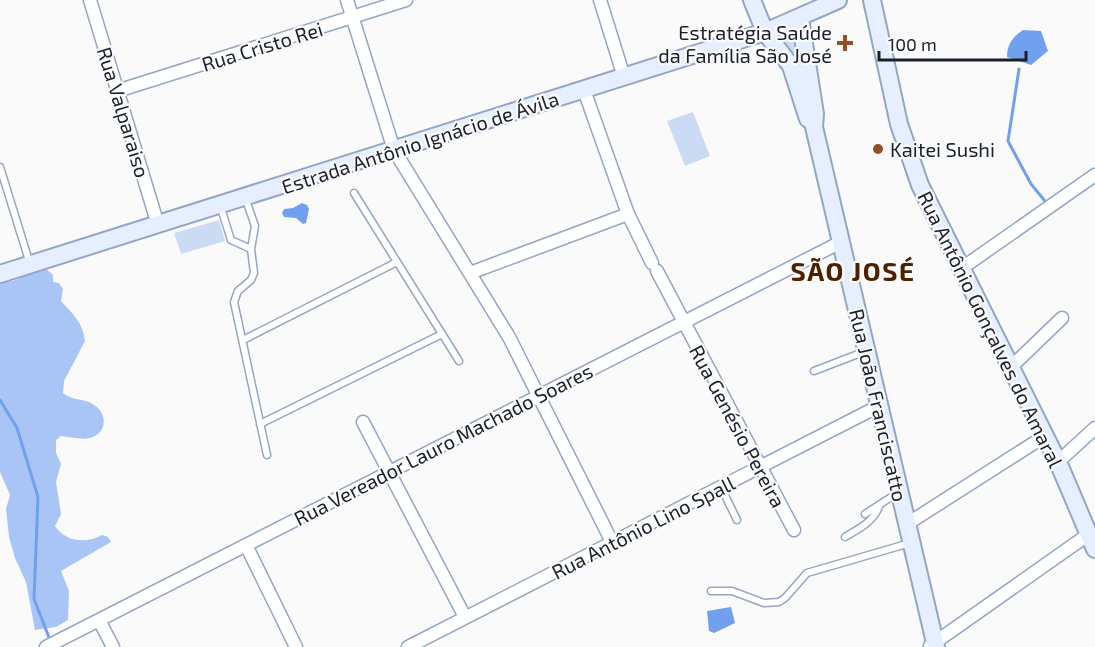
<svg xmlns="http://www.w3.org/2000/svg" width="1095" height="647" font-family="'Exo 2',sans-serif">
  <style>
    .green { fill: #ccdbf4 }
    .forest { fill: #a8c5f6 }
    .water { fill: #71a0ee }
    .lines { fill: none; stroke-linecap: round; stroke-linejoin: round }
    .stream { stroke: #71a0ee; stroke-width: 3 }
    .lane-casing { stroke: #94a6c4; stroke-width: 9 }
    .street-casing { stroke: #94a6c4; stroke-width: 15 }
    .secondary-casing { stroke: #94a6c4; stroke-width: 20 }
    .lane { stroke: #fff; stroke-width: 6 }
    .street { stroke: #fff; stroke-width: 12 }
    .secondary { stroke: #e6efff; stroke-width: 16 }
    .poi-dot { fill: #944f24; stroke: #fafafa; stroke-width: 2 }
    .labels { text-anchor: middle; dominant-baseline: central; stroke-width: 4.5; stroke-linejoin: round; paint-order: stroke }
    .poi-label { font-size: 20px; fill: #19202b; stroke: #fafafa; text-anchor: end }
    .street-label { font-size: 20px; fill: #19202b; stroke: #fafafa }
    .district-label { font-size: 26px; font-weight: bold; letter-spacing: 1.5px; fill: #4d2000; stroke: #fafafa }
  </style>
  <rect width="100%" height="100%" fill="#fafafa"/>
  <!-- green -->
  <path class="green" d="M 794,26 L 809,104 L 777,33 Z
    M 693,112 L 710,156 L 685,166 L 667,121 Z
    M 219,220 L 225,241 L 181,254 L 174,233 Z"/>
  <!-- forest -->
  <path class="forest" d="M 44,267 L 53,275 L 53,282 L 59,283 L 63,289 L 61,301 C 73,314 83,323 85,341 L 64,381 L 63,393 C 72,401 85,398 94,405 C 108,413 107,434 90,438 C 82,440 69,437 61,436 L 56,440 L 56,453 L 61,464 L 56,482 L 61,514 L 55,526 C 65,542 87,544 102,535 L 108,537 L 111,542 L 61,571 L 69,591 L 68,620 L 56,627 L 35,630 L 26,582 L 15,558 L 9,537 L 6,509 L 10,495 L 0,472 L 0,282 L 13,281 Z"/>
  <!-- water -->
  <path class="water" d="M 1023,30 L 1041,31 L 1048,51 L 1031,65 L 1007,57 C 1007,44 1013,37 1023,30 Z
    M 302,203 L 307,205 L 309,209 L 306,223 L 303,224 L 296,218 L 284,217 L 282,213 L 284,209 L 293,208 Z
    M 731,607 L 735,623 L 714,633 L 709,631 L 707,611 Z"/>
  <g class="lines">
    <!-- stream -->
    <path class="stream" d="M 1019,69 L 1008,141 L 1031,184 L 1045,201
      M 0,400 L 17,428 L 38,497 L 34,599 L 50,640"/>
    <!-- lane casing -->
    <g class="lane-casing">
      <path id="lane" d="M 0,167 L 30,264
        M 354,193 L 459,361
        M 245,197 L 255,226 L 251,249 L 254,273 L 251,280 L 238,291 L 234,302 L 267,455
        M 220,205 L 231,240 L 251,249
        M 243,340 L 397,262
        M 814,371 L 866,351
        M 260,424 L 442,334
        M 721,487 L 737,520
        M 865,514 L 899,492
        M 845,537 C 860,528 874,522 880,504
        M 711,591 L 732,591 L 764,603 L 779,602 L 785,598 L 807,573 L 910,543"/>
    </g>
    <!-- street casing -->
    <g class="street-casing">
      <path id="street" d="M 90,0 L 158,225
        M 347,0 L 394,150 L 509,337 L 612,542
        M 600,0 L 624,77
        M 584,90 L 628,214 L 652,263
        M 117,91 L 406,0
        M 962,268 L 1095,175
        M 657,271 L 794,530
        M 470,273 L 628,214
        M 1011,367 L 1062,318
        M 363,422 L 465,617
        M 1058,462 L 1095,428
        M 907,524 L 1045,436
        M 246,545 L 296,647
        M 99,620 L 113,647
        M 930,646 L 1089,534
        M 46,647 L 841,242
        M 408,647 L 879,406"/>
    </g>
    <!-- secondary casing -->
    <g class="secondary-casing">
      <path id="secondary" d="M 752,0 L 765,32 L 791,66 L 808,119
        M 872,0 L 899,124 L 920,185 L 1058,462 L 1095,549
        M 800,18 L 815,114 L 814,127 L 936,647
        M 0,274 L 765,32 L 838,0"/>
    </g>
    <!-- lane -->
    <use href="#lane" class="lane"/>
    <!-- street -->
    <use href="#street" class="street"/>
    <!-- secondary -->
    <use href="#secondary" class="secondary"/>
  </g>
  <!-- markers -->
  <g class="poi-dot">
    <path d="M842 34h6v6h6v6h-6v6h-6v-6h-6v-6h6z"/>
    <circle cx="878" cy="149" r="6"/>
  </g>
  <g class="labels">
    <!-- poi labels -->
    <g class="poi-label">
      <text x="832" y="32">Estratégia Saúde<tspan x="832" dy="23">da Família São José</tspan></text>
      <text x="890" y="149" text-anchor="start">Kaitei Sushi</text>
    </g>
    <!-- street labels -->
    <g class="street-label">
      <text transform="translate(262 46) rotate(-17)">Rua Cristo Rei</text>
      <text transform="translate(124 112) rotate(73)">Rua Valparaiso</text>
      <text transform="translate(420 142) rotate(-18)">Estrada Antônio Ignácio de Ávila</text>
      <text transform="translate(991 329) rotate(64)">Rua Antônio Gonçalves do Amaral</text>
      <text transform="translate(879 405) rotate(77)">Rua João Franciscatto</text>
      <text transform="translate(738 426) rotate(62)">Rua Genésio Pereira</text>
      <text transform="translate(443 444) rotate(-27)">Rua Vereador Lauro Machado Soares</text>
      <text transform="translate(643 527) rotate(-27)">Rua Antônio Lino Spall</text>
    </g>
    <!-- district labels -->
    <g class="district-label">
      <text x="853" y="270">SÃO JOSÉ</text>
    </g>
  </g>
  <!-- scale -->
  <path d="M879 51v9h147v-9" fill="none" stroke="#19202b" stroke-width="3"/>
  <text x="888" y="51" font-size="18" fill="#19202b" stroke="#fafafa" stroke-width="4.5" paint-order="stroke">100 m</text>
</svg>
